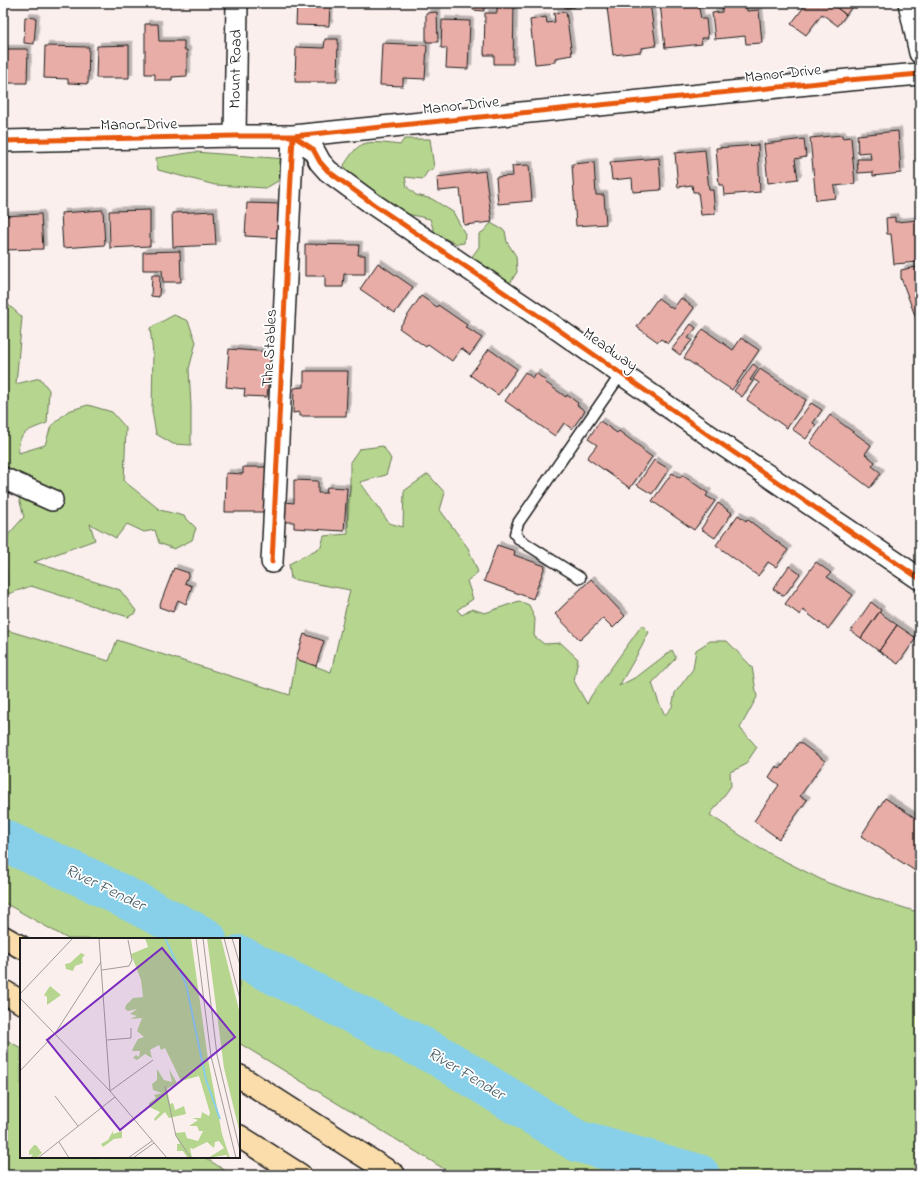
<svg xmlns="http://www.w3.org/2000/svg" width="923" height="1178" font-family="'Indie Flower',sans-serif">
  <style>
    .green { fill: #b6d68f; stroke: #697956 }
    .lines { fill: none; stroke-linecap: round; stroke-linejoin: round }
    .river { stroke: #88cfe9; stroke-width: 42 }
    .building { fill: #e8ada7; stroke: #1c1c1c; filter: url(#shadow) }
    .service-casing { stroke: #1c1c1c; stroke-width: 13 }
    .minor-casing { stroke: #1c1c1c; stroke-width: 24 }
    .motorway-casing { stroke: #1c1c1c; stroke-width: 25 }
    .service { stroke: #fff; stroke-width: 10 }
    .minor { stroke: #fff; stroke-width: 21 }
    .motorway { stroke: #faddab; stroke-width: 22 }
    .cycleway-casing { stroke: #fff; stroke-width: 8 }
    .cycleway { stroke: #e8590c; stroke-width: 5 }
    .labels { text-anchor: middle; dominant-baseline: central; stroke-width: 3.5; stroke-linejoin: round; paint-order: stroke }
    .street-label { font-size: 16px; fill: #1c1c1c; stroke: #fff }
    .water-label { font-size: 17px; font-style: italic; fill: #425b64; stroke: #fff }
    .inset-river { fill: none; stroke: #88cfe9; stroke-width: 2 }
    .inset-road { fill: none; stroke: #a19b99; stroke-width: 1 }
    .view { fill: #7b2cbf; fill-opacity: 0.15; stroke: #7b2cbf; stroke-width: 2 }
    .inset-edge { fill: none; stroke: #1c1c1c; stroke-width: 2 }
  </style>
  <defs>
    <filter id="shadow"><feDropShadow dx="3.5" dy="-3.5" stdDeviation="0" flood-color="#0004"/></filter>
  </defs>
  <rect width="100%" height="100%" fill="#faefed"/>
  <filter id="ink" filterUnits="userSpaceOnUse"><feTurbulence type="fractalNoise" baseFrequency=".025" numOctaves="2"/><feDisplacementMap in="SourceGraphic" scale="8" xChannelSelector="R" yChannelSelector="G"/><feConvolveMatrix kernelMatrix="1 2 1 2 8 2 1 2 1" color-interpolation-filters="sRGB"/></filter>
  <g filter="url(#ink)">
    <!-- green -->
    <path class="green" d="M 404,139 L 430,139 L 434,168 L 427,172 L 423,179 L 405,177 L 407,187 L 416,195 L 432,199 L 453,212 L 465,234 L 464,243 L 457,244 L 435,234 L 430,219 L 403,213 L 348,174 L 344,165 C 349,158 354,149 361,145 C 369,140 390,144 400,145 Z
      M 195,152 L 286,159 L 285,177 L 266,188 L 215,185 L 158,170 L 156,158 Z
      M 491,223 L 505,231 L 507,242 L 516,256 L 517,272 L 510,283 L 505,282 L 471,258 L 479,247 L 479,234 L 484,231 Z
      M 3,300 L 22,317 L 16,384 L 40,378 L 49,390 L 47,423 C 30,430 16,432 19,453 L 45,445 L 51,426 L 68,411 L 88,405 L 112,412 L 126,428 L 124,481 L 160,510 L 184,516 L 196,528 L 192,540 L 174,549 L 159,543 L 155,530 L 144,532 L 127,524 L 116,538 L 90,524 L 95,540 L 34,562 L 120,590 L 137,612 L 128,617 L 31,586 L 8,594 L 6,558 L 7,536 L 24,517 L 19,498 L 3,486 Z
      M 174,315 L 188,321 L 196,342 L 189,369 L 191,406 L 191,445 L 173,444 L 156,434 L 152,411 L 153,353 L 150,328 Z
      M 383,446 L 391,459 L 386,475 L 360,482 L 389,523 L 403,527 L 404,491 L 428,474 L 445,493 L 440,510 L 468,548 L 478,572 L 467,581 L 473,599 L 457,610 L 462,615 L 472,609 L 485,613 L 519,601 L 529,605 L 535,619 L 534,636 L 544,644 L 561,643 L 578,659 L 574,681 L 587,704 L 591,696 L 642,625 L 649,632 L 641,648 L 619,686 L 638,676 L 672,650 L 676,658 L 652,683 L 659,703 L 665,715 L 672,707 L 675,693 L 693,669 L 696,650 L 710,641 L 727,641 L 752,667 L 757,697 L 740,728 L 757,747 L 745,765 L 730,772 L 731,786 L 710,815 L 761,849 L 828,883 L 920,913 L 920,1175 L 454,1175 L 239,1043 L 239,939 L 68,939 L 3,902 L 3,629 L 109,661 L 117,640 L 290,695 L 296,659 L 331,672 L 350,590 L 291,579 L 289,564 L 321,547 L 324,536 L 348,534 L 347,506 L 350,489 L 350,462 L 359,449 Z
      M 3,1038 L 21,1048 L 21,1157 L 204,1157 L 232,1175 L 3,1175 Z"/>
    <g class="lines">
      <!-- river -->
      <path class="river" d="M 3,840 L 91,880 L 206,939
        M 239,956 L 441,1057 L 577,1141 L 699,1175"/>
    </g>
    <!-- building -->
    <path class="building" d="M 297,3 L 330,3 L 329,26 L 296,25 Z
      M 474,3 L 484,3 L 484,11 L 473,10 Z
      M 497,3 L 514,3 L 513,64 L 494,64 L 494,55 L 484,55 L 485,13 L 497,13 Z
      M 565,3 L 575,3 L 575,7 L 565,8 Z
      M 634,3 L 650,3 L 656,46 L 641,48 L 641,52 L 613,55 L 607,7 Z
      M 660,3 L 678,3 L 678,6 L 691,3 L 698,3 L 701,19 L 706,19 L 708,38 L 701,38 L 702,44 L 665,48 Z
      M 722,3 L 746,3 L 747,11 L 759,10 L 762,43 L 746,44 L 745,36 L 715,39 L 712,13 L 722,12 Z
      M 807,3 L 831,3 L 846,15 L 838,26 L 822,14 L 806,35 L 791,24 Z
      M 831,3 L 852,3 L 854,4 L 846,15 Z
      M 437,12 L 438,42 L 426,42 L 426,13 Z
      M 566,12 L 572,55 L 555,58 L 555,62 L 535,64 L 530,20 L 546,17 L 547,23 L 555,22 L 554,13 Z
      M 25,17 L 36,18 L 34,44 L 24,43 Z
      M 442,20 L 470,21 L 468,69 L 446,68 L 447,48 L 441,48 Z
      M 145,24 L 158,24 L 159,41 L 184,41 L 184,50 L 187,50 L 187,76 L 172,77 L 172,80 L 155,80 L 155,74 L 145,74 Z
      M 325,39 L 338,39 L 337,82 L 295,82 L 296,47 L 324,48 Z
      M 382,43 L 427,45 L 425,79 L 403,78 L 403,86 L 380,85 Z
      M 129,45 L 129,78 L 96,78 L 97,46 Z
      M 45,46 L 89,47 L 88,84 L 68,83 L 68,79 L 44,78 Z
      M 3,49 L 28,49 L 27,83 L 3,83 Z
      M 898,131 L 901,173 L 873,176 L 873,172 L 858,173 L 857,159 L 871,159 L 870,152 L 858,153 L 857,135 Z
      M 842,135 L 842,138 L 851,137 L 855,184 L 834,186 L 836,198 L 816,200 L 810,138 Z
      M 804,139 L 806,157 L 795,159 L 798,179 L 768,183 L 764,144 Z
      M 758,145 L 760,192 L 724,195 L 723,185 L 719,185 L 716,148 Z
      M 705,150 L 709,190 L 713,190 L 715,214 L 701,215 L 698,192 L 693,192 L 692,185 L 678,187 L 675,153 Z
      M 659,158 L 661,190 L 633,192 L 632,178 L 612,180 L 610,162 Z
      M 594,162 L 596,195 L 604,195 L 606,224 L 576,226 L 572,164 Z
      M 529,165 L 532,201 L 498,204 L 496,177 L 513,176 L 512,166 Z
      M 485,171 L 492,222 L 464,225 L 460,189 L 438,191 L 437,177 Z
      M 247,203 L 282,204 L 281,238 L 245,236 Z
      M 103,210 L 105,245 L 63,248 L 61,213 Z
      M 150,210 L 150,246 L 110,248 L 109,211 Z
      M 214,211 L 216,245 L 173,247 L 172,213 Z
      M 41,214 L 43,249 L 3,250 L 3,216 Z
      M 895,217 L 895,222 L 920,220 L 920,262 L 894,264 L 891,234 L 887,234 L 886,218 Z
      M 305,244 L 359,245 L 358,255 L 365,255 L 365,274 L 344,274 L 343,287 L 325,287 L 325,276 L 305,276 Z
      M 180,251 L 181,282 L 163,282 L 162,270 L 143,270 L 143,252 Z
      M 378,263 L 413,287 L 395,313 L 360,289 Z
      M 916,267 L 917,276 L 920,282 L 920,329 L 901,278 L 901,270 Z
      M 152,275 L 160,275 L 159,297 L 151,296 Z
      M 421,296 L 437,307 L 438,305 L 467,325 L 465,327 L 482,338 L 470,355 L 461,348 L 452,361 L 428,344 L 426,347 L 399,328 Z
      M 658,298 L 673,309 L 681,298 L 694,308 L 668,344 L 661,339 L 658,342 L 637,327 Z
      M 691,324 L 696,328 L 688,338 L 692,340 L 680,355 L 672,349 Z
      M 703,329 L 733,350 L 741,338 L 759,350 L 732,390 L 684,358 Z
      M 229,349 L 271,352 L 267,397 L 244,396 L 245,389 L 226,387 Z
      M 489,349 L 517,369 L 498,395 L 470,375 Z
      M 753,364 L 758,368 L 750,380 L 753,381 L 742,397 L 734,391 Z
      M 760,369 L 806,400 L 787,428 L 747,400 L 759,383 L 753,379 Z
      M 304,371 L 348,371 L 346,416 L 300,416 L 300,412 L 293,413 L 294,388 L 304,387 Z
      M 525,372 L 533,378 L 536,373 L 546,381 L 545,382 L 566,397 L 567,395 L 578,403 L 577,405 L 585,411 L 572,429 L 564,423 L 555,436 L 505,401 Z
      M 811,403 L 822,410 L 813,423 L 816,425 L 806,439 L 792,429 Z
      M 830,415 L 871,445 L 865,454 L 875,462 L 872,466 L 881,473 L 870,488 L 810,443 Z
      M 600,421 L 617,433 L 619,431 L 643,449 L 642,450 L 652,457 L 630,488 L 587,458 L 597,445 L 588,439 Z
      M 654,460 L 669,469 L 652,494 L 637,485 Z
      M 243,467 L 266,467 L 266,512 L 225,512 L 226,473 L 243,474 Z
      M 672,473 L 680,478 L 682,475 L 708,493 L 706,496 L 715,501 L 694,530 L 652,501 Z
      M 294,480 L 318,481 L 318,493 L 326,493 L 327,487 L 347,488 L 344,531 L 294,528 L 294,522 L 285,522 L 285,502 L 294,503 Z
      M 718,503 L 732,513 L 715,538 L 701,529 Z
      M 738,515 L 746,521 L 747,519 L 788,550 L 776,567 L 768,562 L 758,576 L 716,545 Z
      M 497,545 L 515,551 L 514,555 L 545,566 L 533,599 L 484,581 Z
      M 816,562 L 831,573 L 827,577 L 853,595 L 828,629 L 803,610 L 800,615 L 785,604 Z
      M 789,566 L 800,574 L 784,596 L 773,589 Z
      M 174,568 L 189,573 L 185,583 L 192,586 L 186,604 L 178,600 L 173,612 L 159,607 Z
      M 591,579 L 625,616 L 613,628 L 603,618 L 580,640 L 555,614 Z
      M 871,602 L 881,610 L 861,638 L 851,631 Z
      M 879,612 L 897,625 L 879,651 L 861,638 Z
      M 897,625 L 916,638 L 898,664 L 879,651 Z
      M 304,634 L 324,641 L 316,666 L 296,659 Z
      M 799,742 L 825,761 L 800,796 L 807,800 L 779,839 L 754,821 L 779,785 L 769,777 L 776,766 L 780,769 Z
      M 885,798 L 920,821 L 920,874 L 861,836 Z"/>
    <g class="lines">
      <!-- service casing -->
      <g class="service-casing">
        <path id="service" d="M 580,578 L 520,540 L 515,534 L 518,523 L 621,374"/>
      </g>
      <!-- minor casing -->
      <g class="minor-casing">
        <path id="minor" d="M 909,3 L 920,53
          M 235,136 L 237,3
          M 3,141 L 235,136 L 293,136 L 848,80 L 920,74
          M 3,478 L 52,500
          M 272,562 L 293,136 L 313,149 L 320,162 L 328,171 L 373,204 L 549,323 L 717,441 L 920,579"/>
      </g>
      <!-- motorway casing -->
      <g class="motorway-casing">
        <path id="motorway" d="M 3,937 L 21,947
          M 3,991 L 21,1002
          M 239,1076 L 394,1175
          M 239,1136 L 300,1175"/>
      </g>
      <!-- service -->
      <use href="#service" class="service"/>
      <!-- minor -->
      <use href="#minor" class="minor"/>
      <!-- motorway -->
      <use href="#motorway" class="motorway"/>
      <!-- cycleway casing -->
      <g class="cycleway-casing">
        <path id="cycleway" d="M 3,141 L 235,136 L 293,136 L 848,80 L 920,74
          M 272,562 L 293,136 L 313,149 L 320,162 L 328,171 L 373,204 L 549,323 L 717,441 L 920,579"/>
      </g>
      <!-- cycleway -->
      <use href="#cycleway" class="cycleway"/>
    </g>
  </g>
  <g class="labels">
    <!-- street labels -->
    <g class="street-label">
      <text transform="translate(236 69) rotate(-89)">Mount Road</text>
      <text transform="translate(783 74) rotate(-6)">Manor Drive</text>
      <text transform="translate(461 106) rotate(-6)">Manor Drive</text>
      <text transform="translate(139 125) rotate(-1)">Manor Drive</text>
      <text transform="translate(270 348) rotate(-87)">The Stables</text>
      <text transform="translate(610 350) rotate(35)">Meadway</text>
    </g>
    <!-- water labels -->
    <g class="water-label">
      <text transform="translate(105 888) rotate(26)">River Fender</text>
      <text transform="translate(466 1074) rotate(31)">River Fender</text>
    </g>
  </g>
  <!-- overview -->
  <g transform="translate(20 938)">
    <rect width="220" height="220" fill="#faefed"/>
    <path d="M 125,0 L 171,0 L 188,121 L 202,196 L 210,220 L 203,220 L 208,218 L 206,217 L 188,220 L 204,210 L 199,203 L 195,204 L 194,210 L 187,204 L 173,211 L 170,210 L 172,220 L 167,219 L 163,213 L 157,213 L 157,206 L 160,206 L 155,195 L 165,194 L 167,200 L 178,203 L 183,193 L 179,193 L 177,188 L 169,188 L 178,182 L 172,180 L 181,180 L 182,174 L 189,178 L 190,175 L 179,138 L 161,143 L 145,110 L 141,112 L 139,107 L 130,112 L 132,120 L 125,116 L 117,122 L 113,120 L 116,117 L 119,119 L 120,113 L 112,113 L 113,110 L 118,101 L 124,99 L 117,93 L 122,80 L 110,81 L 117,78 L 110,76 L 117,71 L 108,73 L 105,71 L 106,67 L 113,60 L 123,59 L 121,42 L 111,16 L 128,9 ZM 187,0 L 201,0 L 220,76 L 220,196 L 204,130 ZM 61,15 L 65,17 L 62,20 L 63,25 L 55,28 L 53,33 L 46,31 L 45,26 L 50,25 ZM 30,48 L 41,57 L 27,67 L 27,59 L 24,57 ZM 149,131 L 157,145 L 147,151 L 150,166 L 153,165 L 155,172 L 164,168 L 166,176 L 149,180 L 145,174 L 135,183 L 134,181 L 140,174 L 129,169 L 129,165 L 136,160 L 134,157 L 142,155 L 133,152 L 132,146 L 137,142 L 137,131 L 144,142 L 152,144 ZM 93,193 L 93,196 L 102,193 L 102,200 L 94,201 L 83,209 L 81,206 L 88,202 ZM 14,207 L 16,207 L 22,215 L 16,220 L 10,220 L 13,216 L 9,217 L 9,213 Z" fill="#b6d68f"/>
    <path class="inset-river" d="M 145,0 L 166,46 L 186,142 L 200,181"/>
    <path class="inset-road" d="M 79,0 L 90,153M 176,0 L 191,118 L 216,220M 183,0 L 197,117 L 220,213M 204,0 L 220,61M 212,0 L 220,27M 82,32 L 109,28 L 112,22 L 108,2M 0,56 L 53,0M 0,60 L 90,153 L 147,220M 87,102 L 111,100 L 111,90M 0,133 L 34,97 L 81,24M 145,148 L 156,198 L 171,220M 90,153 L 133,122M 35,158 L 58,188M 39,204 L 49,220M 18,220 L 95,159M 108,220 L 132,203M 113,220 L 134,205"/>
    <path class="view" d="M 142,10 L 215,99 L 100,192 L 27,102 Z"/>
    <rect width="220" height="220" class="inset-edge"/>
  </g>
  <!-- margin -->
  <rect width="923" height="1178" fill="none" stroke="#fff" stroke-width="16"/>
  <rect x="8" y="8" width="907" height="1162" fill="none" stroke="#1c1c1c" stroke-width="1.5" filter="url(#ink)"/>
</svg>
